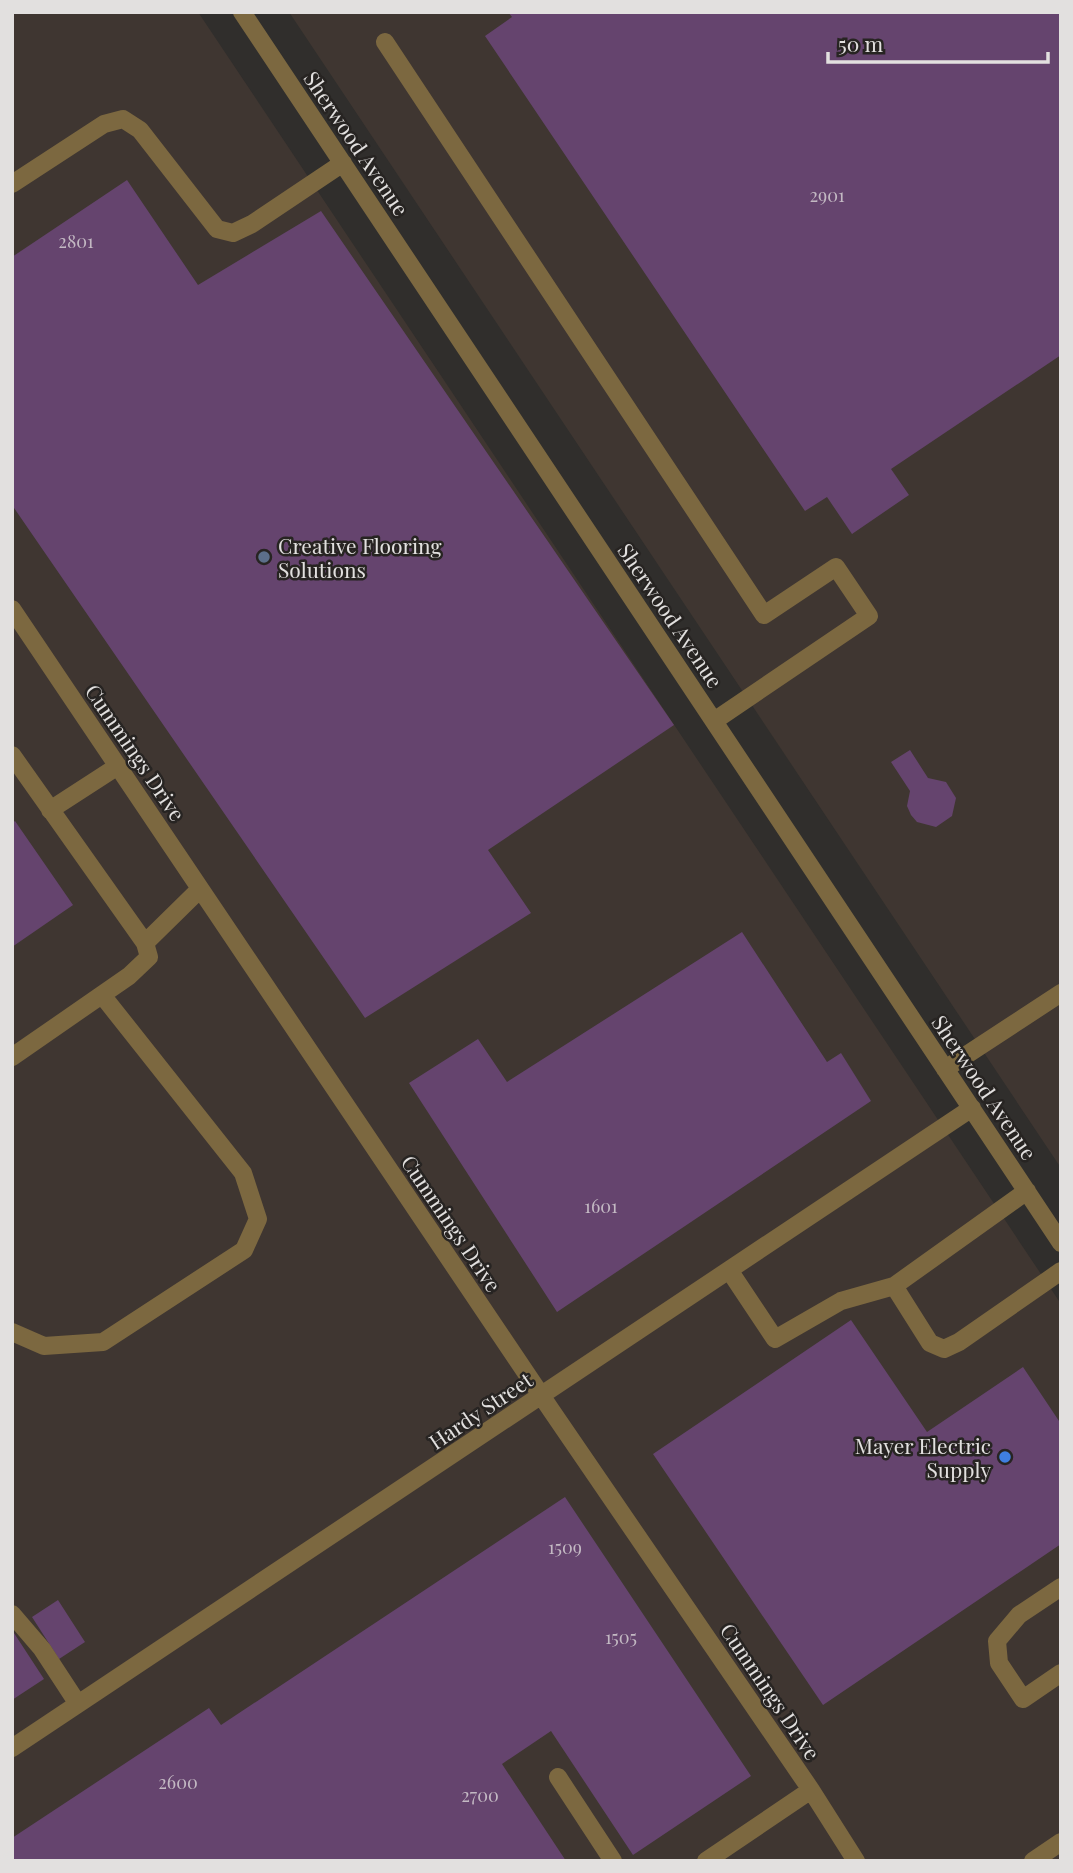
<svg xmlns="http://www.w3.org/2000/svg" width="1073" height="1873" font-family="'Playfair Display',serif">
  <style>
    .built { fill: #3f3631 }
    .building { fill: #65446e }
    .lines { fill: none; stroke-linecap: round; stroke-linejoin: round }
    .minor { stroke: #7c6840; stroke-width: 18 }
    .service-dot { fill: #5c6f8a; stroke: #272422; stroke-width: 2.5 }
    .shop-dot { fill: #3f7fe0; stroke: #272422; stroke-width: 2.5 }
    .labels { text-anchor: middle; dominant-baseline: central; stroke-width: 5; stroke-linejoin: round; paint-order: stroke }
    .number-label { font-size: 18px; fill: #c3b9c3 }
    .street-label { font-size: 21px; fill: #e2e0df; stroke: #272422 }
    .poi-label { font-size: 21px; fill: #e2e0df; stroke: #272422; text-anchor: start }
  </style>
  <rect width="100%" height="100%" fill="#302e2c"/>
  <!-- built -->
  <path class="built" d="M 12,12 L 198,12 L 1061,1304 L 1061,1861 L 12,1861 Z
    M 289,12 L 1061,12 L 1061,1168 L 530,373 Z"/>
  <!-- building -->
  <path class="building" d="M 508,12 L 1061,12 L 1061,355 L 891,469 L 909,495 L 852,534 L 827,497 L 805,511 L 485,36 L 512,17 Z
    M 127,180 L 198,285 L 321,211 L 674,725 L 488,850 L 531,913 L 365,1018 L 12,505 L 12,257 Z
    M 910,750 L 928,778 L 946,782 L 956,798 L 952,816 L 936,827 L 917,822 L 911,815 L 907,806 L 910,791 L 891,762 Z
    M 15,821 L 73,905 L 12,947 L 12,823 Z
    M 742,932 L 827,1062 L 841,1053 L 871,1101 L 557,1312 L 409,1083 L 478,1039 L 507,1082 Z
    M 851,1320 L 927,1432 L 1023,1367 L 1061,1424 L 1061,1544 L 823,1705 L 653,1454 Z
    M 565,1497 L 751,1776 L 633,1855 L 551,1731 L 502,1764 L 566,1861 L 12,1861 L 12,1838 L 209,1708 L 221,1725 Z
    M 58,1600 L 85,1642 L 59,1659 L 32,1617 Z
    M 12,1630 L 44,1679 L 12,1700 Z"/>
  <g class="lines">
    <!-- minor -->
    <path class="minor" d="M 242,12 L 1061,1243
      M 385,42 L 764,615 L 836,567 L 869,616 L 714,721
      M 12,184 L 104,124 L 123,119 L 140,130 L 217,229 L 233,233 L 252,224 L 343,163
      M 12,609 L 551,1410 L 811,1790 L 856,1861
      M 12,755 L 145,943 L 149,957 L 129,976 L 12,1057
      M 50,810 L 118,766
      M 145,943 L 200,889
      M 945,1069 L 1061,993
      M 1027,1191 L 894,1286 L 930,1343 L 944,1349 L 959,1342 L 1061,1271
      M 729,1270 L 775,1339 L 841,1301 L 894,1286
      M 12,1332 L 44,1346 L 103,1342 L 244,1250 L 258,1219 L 243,1173 L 102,995
      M 1061,1587 L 1019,1615 L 997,1641 L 999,1663 L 1023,1699 L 1061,1673
      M 12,1614 L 42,1649 L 78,1704
      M 12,1748 L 972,1108
      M 558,1777 L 613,1861
      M 706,1861 L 811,1790
      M 1033,1861 L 1061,1842"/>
  </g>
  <!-- markers -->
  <circle class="service-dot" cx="264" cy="557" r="7"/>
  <circle class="shop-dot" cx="1005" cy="1457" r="7"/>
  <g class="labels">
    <!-- number labels -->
    <g class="number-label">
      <text x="827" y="195">2901</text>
      <text x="76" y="241">2801</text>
      <text x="601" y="1206">1601</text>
      <text x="565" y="1547">1509</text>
      <text x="621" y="1637">1505</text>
      <text x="178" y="1782">2600</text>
      <text x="480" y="1795">2700</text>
    </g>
    <!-- street labels -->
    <g class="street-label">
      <text transform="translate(357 143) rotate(56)">Sherwood Avenue</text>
      <text transform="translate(671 615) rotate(56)">Sherwood Avenue</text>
      <text transform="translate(136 752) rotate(56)">Cummings Drive</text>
      <text transform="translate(985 1087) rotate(56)">Sherwood Avenue</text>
      <text transform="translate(452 1223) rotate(56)">Cummings Drive</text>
      <text transform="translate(480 1410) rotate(-34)">Hardy Street</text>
      <text transform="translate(771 1691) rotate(56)">Cummings Drive</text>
    </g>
    <!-- poi labels -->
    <g class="poi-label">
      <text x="278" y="545">Creative Flooring<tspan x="278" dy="24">Solutions</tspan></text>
      <text x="991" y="1445" text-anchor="end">Mayer Electric<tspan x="991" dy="24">Supply</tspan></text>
    </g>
  </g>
  <!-- border -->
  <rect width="1073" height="1873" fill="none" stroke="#e2e0df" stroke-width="28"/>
  <!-- scale -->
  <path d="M828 52v10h220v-10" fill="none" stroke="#e2e0df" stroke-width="3.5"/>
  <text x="838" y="52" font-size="21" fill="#e2e0df" stroke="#272422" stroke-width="5" paint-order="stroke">50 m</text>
</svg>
